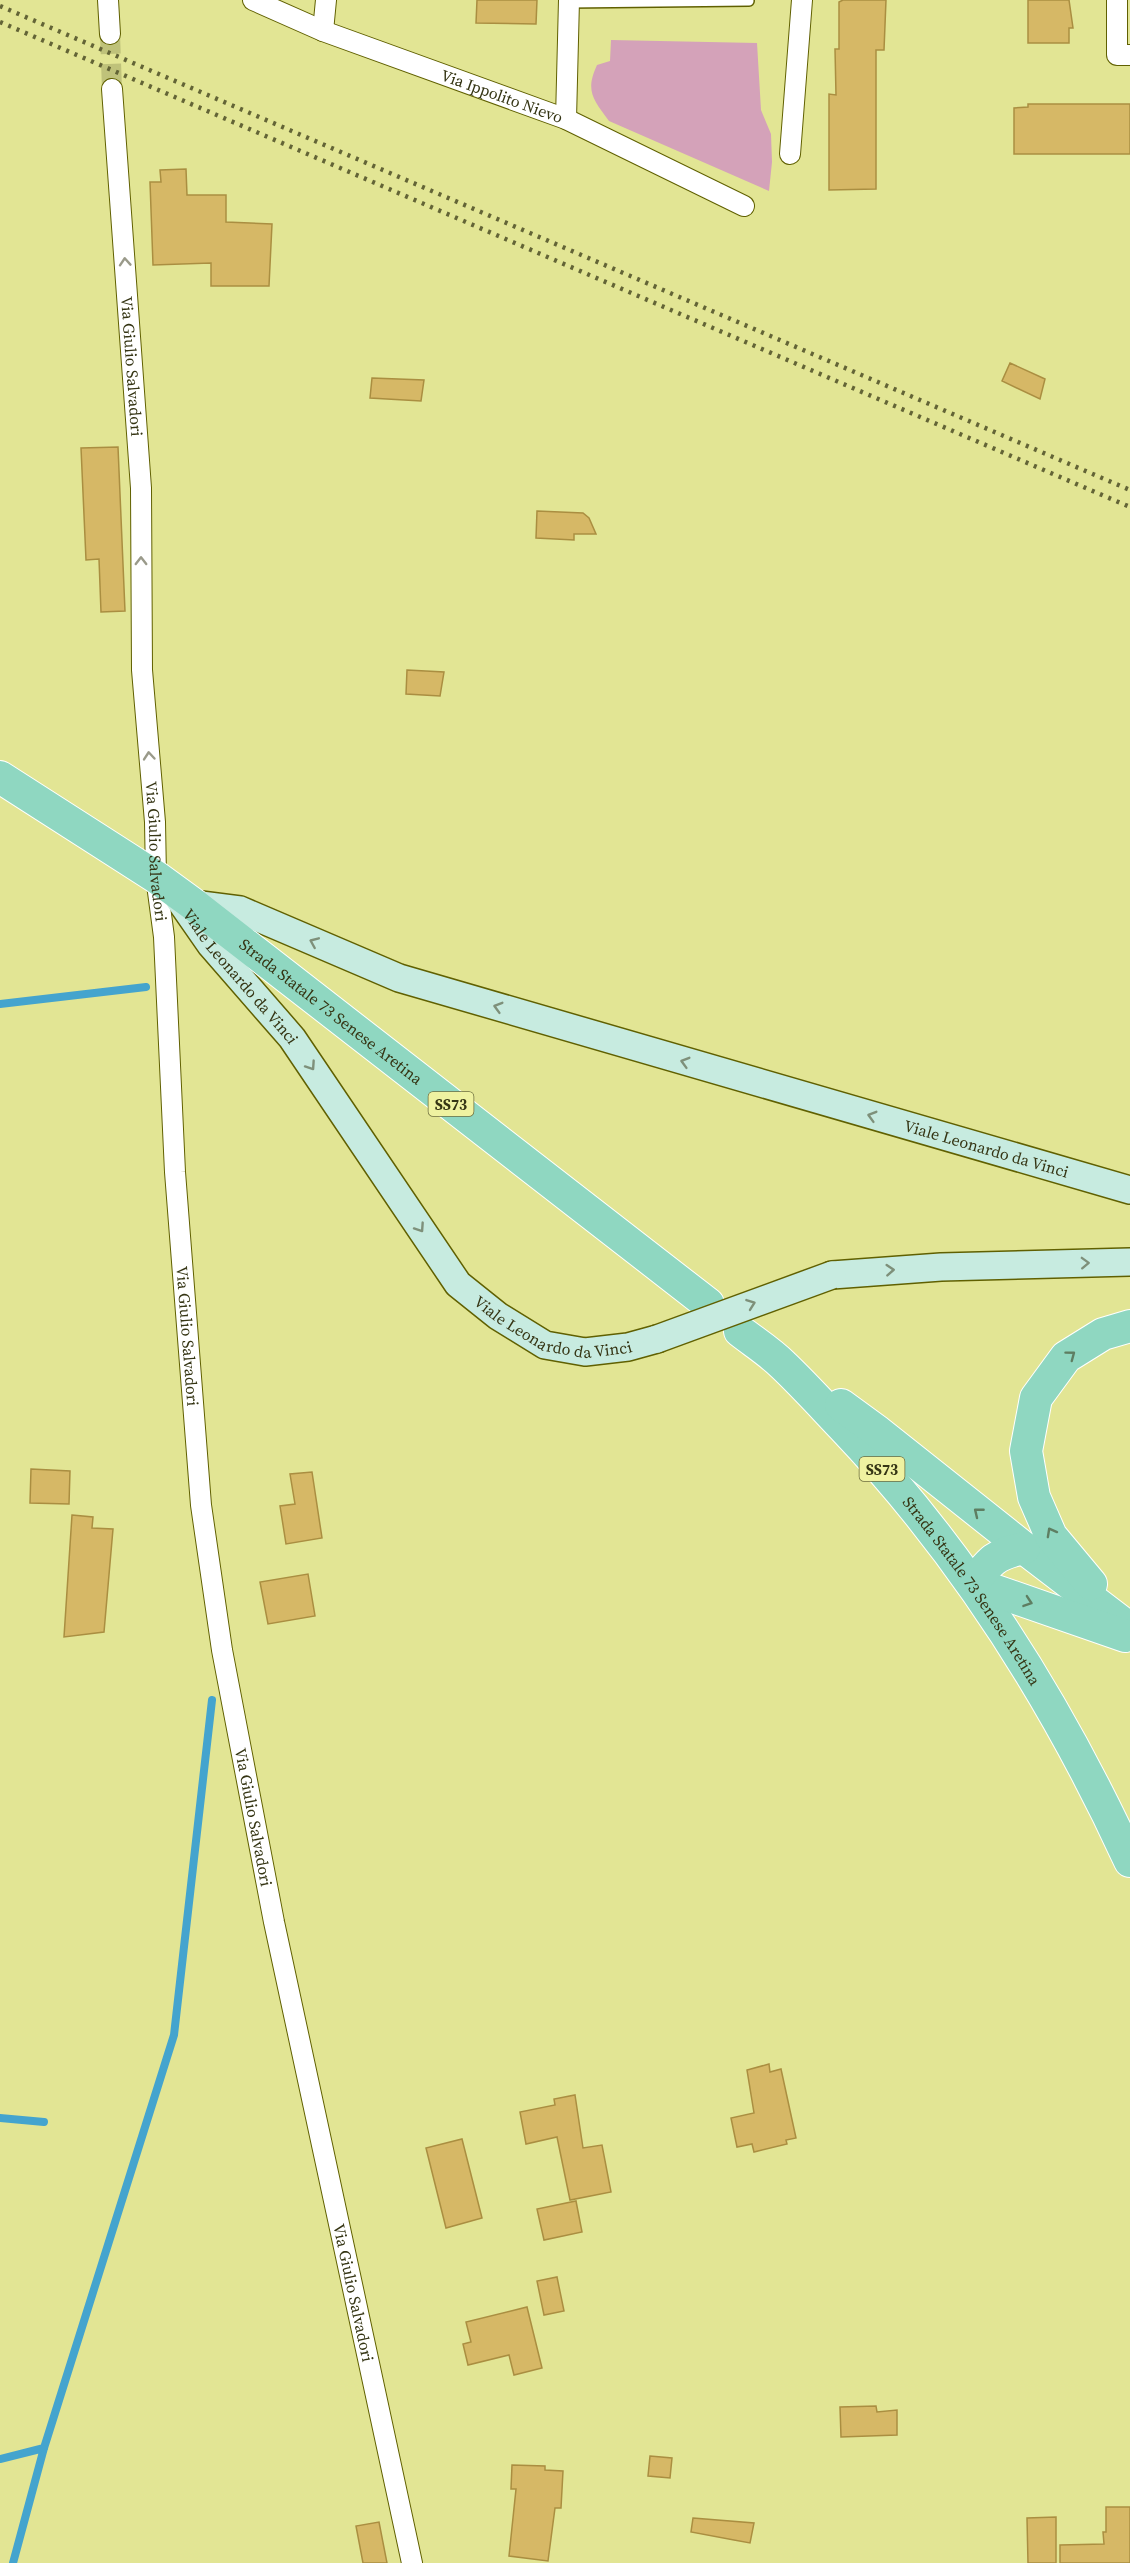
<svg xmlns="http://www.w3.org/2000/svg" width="1130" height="2563" font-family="'Source Serif 4',serif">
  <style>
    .green { fill: #d4a2b9 }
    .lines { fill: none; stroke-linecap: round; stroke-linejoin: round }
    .stream { stroke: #44a4ce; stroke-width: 8 }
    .building { fill: #d6b866; stroke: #aa8e41; stroke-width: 1.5 }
    .street-tunnel { stroke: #bfc27a; stroke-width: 20; stroke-dasharray: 20 10; stroke-linecap: butt }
    .lane-casing { stroke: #606001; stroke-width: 12 }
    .street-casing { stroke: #606001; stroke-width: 22 }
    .secondary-casing { stroke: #606001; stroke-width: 30 }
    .primary-casing { stroke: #fff; stroke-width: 34 }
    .lane { stroke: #fff; stroke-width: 9 }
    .street { stroke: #fff; stroke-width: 20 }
    .secondary { stroke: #c7ebe0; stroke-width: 27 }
    .primary { stroke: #8fd7c1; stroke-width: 32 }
    .rail { stroke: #636436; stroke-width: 4.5; stroke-dasharray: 3 6; stroke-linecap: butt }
    .secondary-bridge-casing { stroke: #606001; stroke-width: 30; stroke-linecap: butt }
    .secondary-bridge { stroke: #c7ebe0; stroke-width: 27 }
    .oneway { stroke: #9a9a8a }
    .oneway2 { stroke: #7e907a }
    .oneway3 { stroke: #5e7e62 }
    .labels { text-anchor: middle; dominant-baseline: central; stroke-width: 4.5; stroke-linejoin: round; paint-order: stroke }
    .shield { fill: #eff2a1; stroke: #6d6e3e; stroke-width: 1.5 }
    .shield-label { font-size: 15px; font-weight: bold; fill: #353514 }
    .street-label { font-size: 16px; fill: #353514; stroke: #eff2a1 }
  </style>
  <rect width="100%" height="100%" fill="#e2e594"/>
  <!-- green -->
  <path class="green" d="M 611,40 L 757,43 L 761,110 L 771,134 L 772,162 L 769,191 L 609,121 C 593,99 585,91 597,65 L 610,61 Z"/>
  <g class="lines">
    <!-- stream -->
    <path class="stream" d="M 0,1004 L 146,987
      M 0,2118 L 44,2122
      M 0,2459 L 44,2448
      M 13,2563 L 44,2448 L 174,2035 L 212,1700"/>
  </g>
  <!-- building -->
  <path class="building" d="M 477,0 L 537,0 L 536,24 L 476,23 Z
    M 843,0 L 886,0 L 884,50 L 876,50 L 876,189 L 829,190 L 829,94 L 836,95 L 835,49 L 839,49 L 839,2 Z
    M 1028,0 L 1069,0 L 1073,28 L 1069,28 L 1069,43 L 1028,43 Z
    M 1028,104 L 1130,104 L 1130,154 L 1014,154 L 1014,108 L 1028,107 Z
    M 186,169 L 187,195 L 226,195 L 226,222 L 272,224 L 269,286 L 211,286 L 211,263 L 153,265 L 150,182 L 161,182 L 160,170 Z
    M 1010,363 L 1045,379 L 1040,399 L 1002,381 Z
    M 372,378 L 424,380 L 421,401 L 370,398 Z
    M 118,447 L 125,611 L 101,612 L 99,559 L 86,560 L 81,448 Z
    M 537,511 L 583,513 L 589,518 L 596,534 L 574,534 L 574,540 L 536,538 Z
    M 407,670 L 444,672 L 440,696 L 406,694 Z
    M 31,1469 L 70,1471 L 69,1504 L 30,1503 Z
    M 312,1472 L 322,1538 L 286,1544 L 280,1506 L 295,1504 L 290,1474 Z
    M 72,1515 L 93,1517 L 92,1528 L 113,1529 L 104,1632 L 64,1637 Z
    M 308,1574 L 315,1616 L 268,1624 L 260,1582 Z
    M 769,2064 L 770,2072 L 781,2069 L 796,2138 L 786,2140 L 787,2144 L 754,2152 L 752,2144 L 737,2147 L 731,2118 L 754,2113 L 747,2070 Z
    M 575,2095 L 583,2148 L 602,2145 L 611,2192 L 570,2200 L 557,2137 L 526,2144 L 520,2112 L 555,2105 L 554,2099 Z
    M 462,2139 L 482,2218 L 446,2228 L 426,2148 Z
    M 576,2201 L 582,2232 L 544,2240 L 537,2209 Z
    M 557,2277 L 564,2311 L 544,2315 L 537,2281 Z
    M 527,2307 L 542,2368 L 514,2375 L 509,2355 L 468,2365 L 463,2344 L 471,2342 L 466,2322 Z
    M 876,2406 L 877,2412 L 897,2410 L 897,2435 L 841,2437 L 840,2407 Z
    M 650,2456 L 672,2458 L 670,2478 L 648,2476 Z
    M 512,2465 L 545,2466 L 545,2470 L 563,2471 L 561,2508 L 555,2508 L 548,2561 L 509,2556 L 516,2489 L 511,2489 Z
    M 1106,2507 L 1130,2507 L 1130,2563 L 1060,2563 L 1060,2545 L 1104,2544 L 1103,2532 L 1106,2532 Z
    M 1056,2517 L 1056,2563 L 1028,2563 L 1027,2518 Z
    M 693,2518 L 754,2523 L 750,2543 L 691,2532 Z
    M 379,2522 L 387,2563 L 363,2563 L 356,2526 Z"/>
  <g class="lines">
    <!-- street-tunnel -->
    <path class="street-tunnel" d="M 110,34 L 112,89"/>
    <!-- lane casing -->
    <g class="lane-casing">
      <path id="lane" d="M 568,3 L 749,1"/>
    </g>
    <!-- street casing -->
    <g class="street-casing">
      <g id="street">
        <path d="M 108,0 L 110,34"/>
        <path id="s1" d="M 253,0 L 323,31 L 566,119 L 744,206"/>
        <path d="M 1117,0 L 1117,55 L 1130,55"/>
        <path d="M 323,31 L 326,0"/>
        <path id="s2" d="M 112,89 L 141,488 L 142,670 L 155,822 L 156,877 L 164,937 L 175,1172 L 201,1505 L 222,1650 L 274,1922 L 412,2563"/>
        <path d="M 566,119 L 569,0"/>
        <path d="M 790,154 L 802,0"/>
      </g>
    </g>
    <!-- secondary casing -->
    <g class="secondary-casing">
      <g id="secondary">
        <path id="s3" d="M 179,899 L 211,945 L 292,1038 L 458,1284 L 498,1316 L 545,1345 L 585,1352 L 628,1347 L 657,1339"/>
        <path id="s4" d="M 193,904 L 240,910 L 399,978 L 1130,1190"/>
        <path d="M 832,1275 L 941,1267 L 1130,1262"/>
      </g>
    </g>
    <!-- primary casing -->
    <g class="primary-casing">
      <g id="primary">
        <path id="s5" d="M 0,777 L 156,877 L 193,904 L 708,1304"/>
        <path id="s6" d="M 740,1331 C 754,1342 770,1352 783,1365 C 804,1385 823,1406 843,1427 C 963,1553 1057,1702 1130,1861"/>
        <path d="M 841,1405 L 878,1432 L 1024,1548 L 1130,1629"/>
        <path d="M 973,1583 L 1125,1636"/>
        <path d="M 973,1583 C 990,1561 995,1554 1024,1548"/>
        <path d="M 1091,1584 L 1051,1536 L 1034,1497 L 1026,1451 L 1036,1398 L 1066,1357 L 1103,1334 L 1130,1326"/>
      </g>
    </g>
    <!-- lane -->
    <use href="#lane" class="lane"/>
    <!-- street -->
    <use href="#street" class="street"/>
    <!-- secondary -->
    <use href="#secondary" class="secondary"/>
    <!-- primary -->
    <use href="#primary" class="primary"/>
    <!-- rail -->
    <path class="rail" d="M 0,6 L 1130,490
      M 0,22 L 1130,507"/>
    <!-- secondary-bridge casing -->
    <g class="secondary-bridge-casing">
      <path id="secondary-bridge" d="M 657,1339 L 832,1275"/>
    </g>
    <!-- secondary-bridge -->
    <use href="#secondary-bridge" class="secondary-bridge"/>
  </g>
  <!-- one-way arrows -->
  <defs><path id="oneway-chevron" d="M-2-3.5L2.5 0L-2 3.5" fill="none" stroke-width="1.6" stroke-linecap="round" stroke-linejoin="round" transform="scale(1.5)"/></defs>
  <g class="oneway">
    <use href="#oneway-chevron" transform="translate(125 262) rotate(-94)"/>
    <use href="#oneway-chevron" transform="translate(141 561) rotate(-90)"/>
    <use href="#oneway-chevron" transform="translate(149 756) rotate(-95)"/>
  </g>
  <g class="oneway2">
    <use href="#oneway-chevron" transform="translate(314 942) rotate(-157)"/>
    <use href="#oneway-chevron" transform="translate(498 1007) rotate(-164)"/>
    <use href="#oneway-chevron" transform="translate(685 1062) rotate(-164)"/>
    <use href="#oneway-chevron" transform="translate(311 1066) rotate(56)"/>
    <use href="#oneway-chevron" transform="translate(872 1116) rotate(-164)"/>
    <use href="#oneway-chevron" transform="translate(420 1228) rotate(56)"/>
    <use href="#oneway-chevron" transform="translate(1085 1263) rotate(-2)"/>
    <use href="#oneway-chevron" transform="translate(890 1270) rotate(-4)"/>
    <use href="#oneway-chevron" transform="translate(751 1304) rotate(-20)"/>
  </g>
  <g class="oneway3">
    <use href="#oneway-chevron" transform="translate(1071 1355) rotate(-37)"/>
    <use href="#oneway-chevron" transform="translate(978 1512) rotate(-141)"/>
    <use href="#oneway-chevron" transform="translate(1051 1532) rotate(-119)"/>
    <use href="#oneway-chevron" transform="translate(1028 1602) rotate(19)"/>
  </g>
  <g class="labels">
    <!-- shield labels -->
    <g class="shield">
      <rect x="428.5" y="1092" width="45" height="24" rx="4.5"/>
      <rect x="859.5" y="1457" width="45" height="24" rx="4.5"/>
    </g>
    <g class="shield-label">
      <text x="451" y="1104">SS73</text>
      <text x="882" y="1469">SS73</text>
    </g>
    <!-- street labels -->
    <g class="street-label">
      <text stroke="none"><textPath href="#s1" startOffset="267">Via Ippolito Nievo</textPath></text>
      <text stroke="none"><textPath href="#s2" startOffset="278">Via Giulio Salvadori</textPath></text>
      <text stroke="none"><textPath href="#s2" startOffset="764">Via Giulio Salvadori</textPath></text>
      <text stroke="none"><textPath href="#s3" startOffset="99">Viale Leonardo da Vinci</textPath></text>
      <text stroke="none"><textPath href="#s5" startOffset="406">Strada Statale 73 Senese Aretina</textPath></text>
      <text stroke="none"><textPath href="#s4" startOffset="832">Viale Leonardo da Vinci</textPath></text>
      <text stroke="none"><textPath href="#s3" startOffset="585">Viale Leonardo da Vinci</textPath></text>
      <text stroke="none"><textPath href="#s2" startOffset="1250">Via Giulio Salvadori</textPath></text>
      <text stroke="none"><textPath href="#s6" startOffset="350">Strada Statale 73 Senese Aretina</textPath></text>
      <text stroke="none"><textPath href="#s2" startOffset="1736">Via Giulio Salvadori</textPath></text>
      <text stroke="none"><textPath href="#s2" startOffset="2222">Via Giulio Salvadori</textPath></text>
    </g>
  </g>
</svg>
